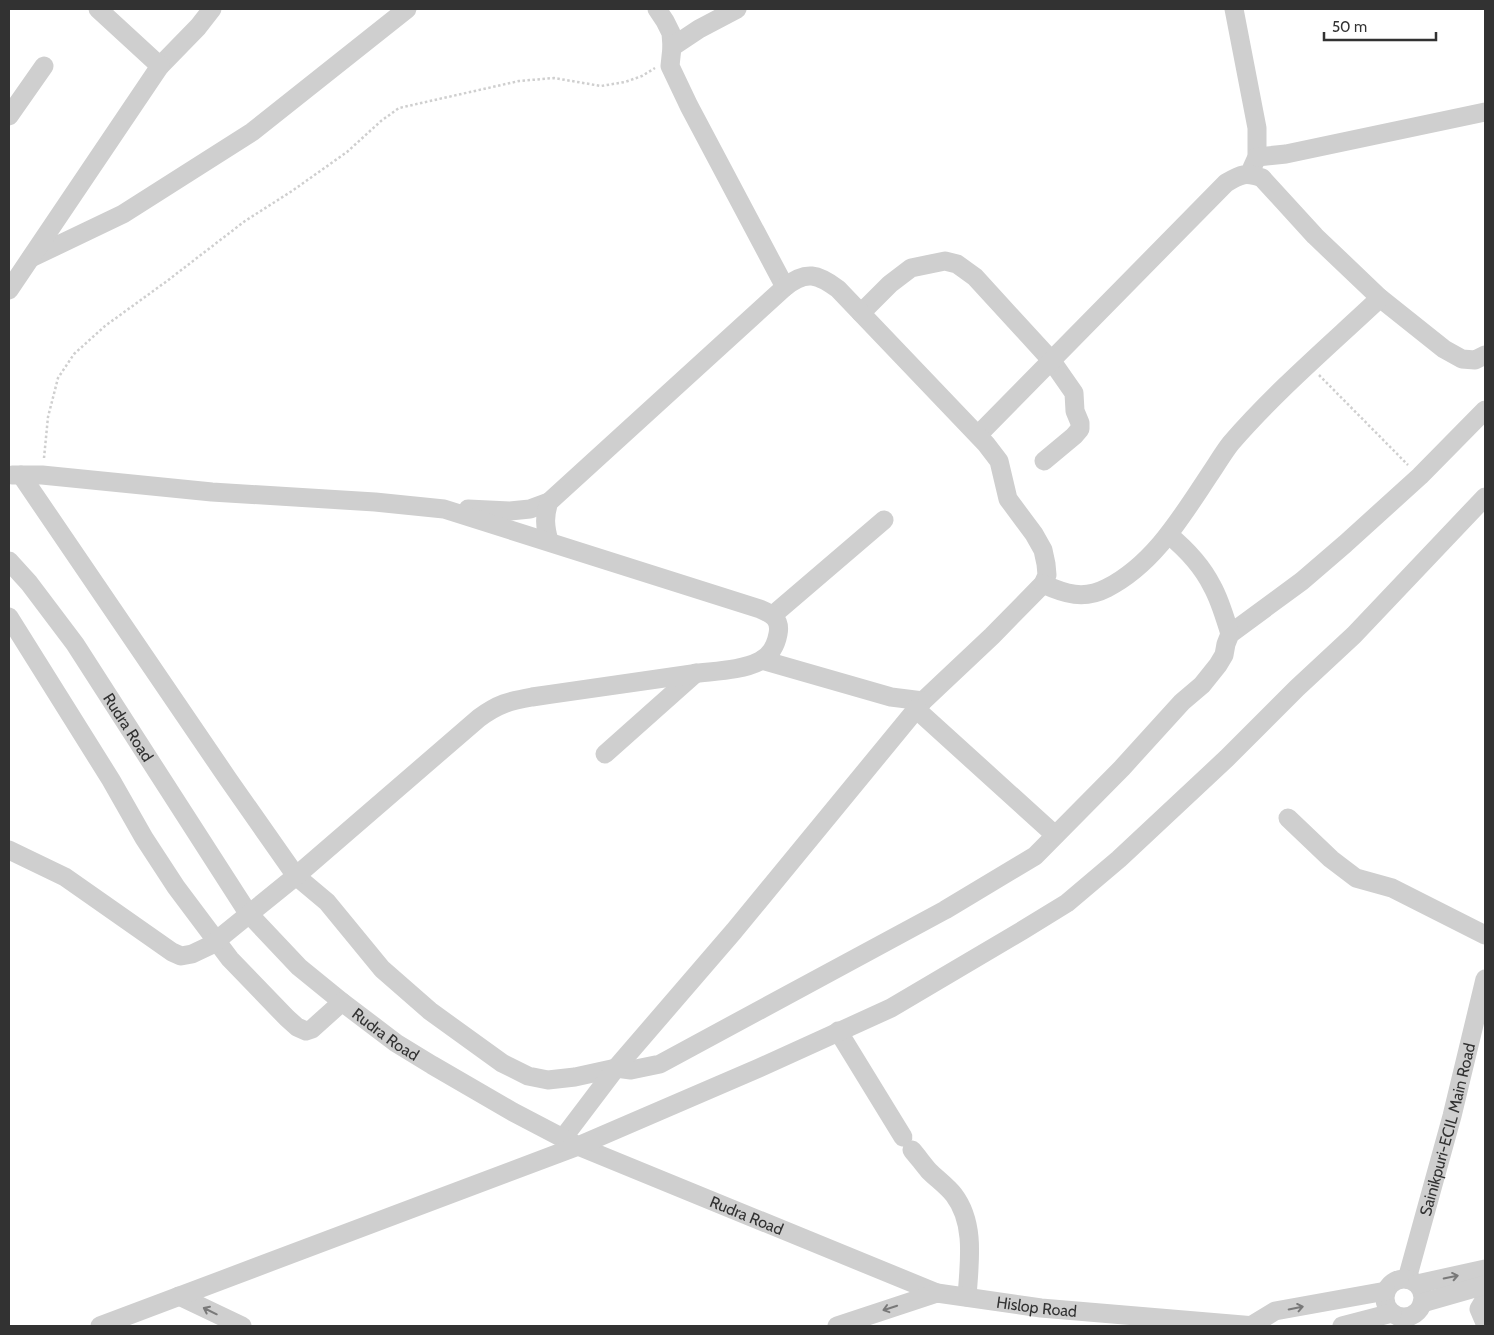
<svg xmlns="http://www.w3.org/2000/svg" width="1494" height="1335" font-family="Cabin,sans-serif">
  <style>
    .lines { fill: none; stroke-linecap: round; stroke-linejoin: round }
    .path { stroke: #cfcfcf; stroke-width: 2.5; stroke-dasharray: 2.5 2.5; stroke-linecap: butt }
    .minor { stroke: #cfcfcf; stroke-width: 19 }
    .oneway { stroke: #797979 }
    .labels { text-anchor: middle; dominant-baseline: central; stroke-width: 5; stroke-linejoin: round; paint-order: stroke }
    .street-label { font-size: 16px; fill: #323232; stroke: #fff }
  </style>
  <rect width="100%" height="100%" fill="#fff"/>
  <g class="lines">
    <!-- path -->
    <path class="path" d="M 1319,375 L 1408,465
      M 44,458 L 48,417 L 58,378 L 74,354 L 105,326 L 167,281 L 245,221 L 292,191 L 347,152 L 381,121 L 399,108 L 519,81 L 554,78 L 601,86 L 625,82 L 642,76 L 655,68"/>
    <!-- minor -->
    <g class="minor">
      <path d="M 657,9 L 665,21 L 671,33 L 672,47 L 670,66 L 689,106 L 785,287"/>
      <path d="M 1234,9 L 1257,128 L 1257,157 L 1252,168"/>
      <path d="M 672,47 L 699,29 L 737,9"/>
      <path d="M 160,66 L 198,27 L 212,9"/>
      <path d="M 9,116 L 44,66"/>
      <path d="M 1257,157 L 1286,154 L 1485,112"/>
      <path d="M 31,258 L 123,214 L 252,132 L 407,9"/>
      <path d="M 9,290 L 160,66 L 98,9"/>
      <path d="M 861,313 L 890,284 L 911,268 L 945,261 L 957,264 L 975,277 L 1051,360 L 1074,393 L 1075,411 L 1080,423 L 1080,429 L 1074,436 L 1044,461"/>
      <path d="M 978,435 L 1226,183 C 1241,174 1246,172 1262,178 L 1315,236 L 1380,298 L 1444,349 L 1462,359 L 1475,360 L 1485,355"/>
      <path d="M 21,475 L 228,779 L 296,876 L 327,902 L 382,969 L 430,1011 L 502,1063 L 528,1076 L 548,1080 L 575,1077 L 616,1068 L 631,1070 L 660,1064 L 945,910 L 1035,856 L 1122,768 L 1182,702 L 1202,685 L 1218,665 L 1224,655 L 1226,644 L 1230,634 L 1302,581 L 1345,544 L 1420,476 L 1485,410"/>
      <path d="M 468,509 L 510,511 L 530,509 L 549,502"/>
      <path d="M 1169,535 C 1186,549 1202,566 1212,586 C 1220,600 1225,618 1230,634"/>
      <path d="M 549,541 C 545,527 544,516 549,502 L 785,287 C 806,270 818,274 838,289 L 986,444 L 999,461 L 1008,499 L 1034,534 L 1043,550 L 1046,564 L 1047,575 L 1043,584 L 992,636 L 923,701 L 734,931 L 616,1068 L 563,1138"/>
      <path id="s1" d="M 9,561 L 29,583 L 75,644 L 248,913 L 299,967 L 342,1002 L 396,1043 L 432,1065 L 513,1112 L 578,1146 L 937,1293"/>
      <path d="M 1043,584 C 1065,594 1084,600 1107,588 C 1154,564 1182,516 1210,474 C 1217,464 1223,453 1231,443 C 1276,391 1330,345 1380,298"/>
      <path d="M 773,615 L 884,520"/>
      <path d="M 9,617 L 111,780 L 144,838 L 176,887 L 230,959 L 287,1018 L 297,1027 L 306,1031 L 312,1029 L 342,1002"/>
      <path d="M 762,660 L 891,697 L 923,701"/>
      <path d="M 916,709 L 1055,835"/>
      <path d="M 605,754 L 696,673"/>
      <path d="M 1288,818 L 1331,859 L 1356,878 L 1392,888 L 1485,935"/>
      <path d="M 9,850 L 65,877 L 172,952 L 181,956 L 192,954 L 211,945 L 296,876 L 479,718 C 498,704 509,701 532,697 C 585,689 638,682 692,674 C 712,671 741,671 760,661 C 770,656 776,645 778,634 C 781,619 772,614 760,609 L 444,509 L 375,502 L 212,492 L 42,475 L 12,475"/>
      <path d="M 838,1031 L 903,1137"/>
      <path d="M 912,1150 C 918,1157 923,1164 929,1171 C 937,1179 947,1186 954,1195 C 976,1224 969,1264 967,1297"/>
      <path id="s2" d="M 1407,1279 L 1452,1116 L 1485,979"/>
      <circle cx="1404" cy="1298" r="19"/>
      <path d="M 1417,1284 L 1485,1269"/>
      <path d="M 179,1296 L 242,1326"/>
      <path d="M 1485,1299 L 1479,1309 L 1485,1323"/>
      <path d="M 1422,1303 L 1485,1285"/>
      <path d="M 1252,1325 L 1275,1311 L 1386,1291"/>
      <path d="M 100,1326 L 578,1146 L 759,1068 L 891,1008 L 1023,930 L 1067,903 L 1119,859 L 1227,758 L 1297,688 L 1354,635 L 1485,497"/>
      <path id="s3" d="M 837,1326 L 937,1293 L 1041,1308 L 1255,1326"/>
      <path d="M 1342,1326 L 1392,1313"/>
    </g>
  </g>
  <!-- one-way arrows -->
  <defs><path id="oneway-shaft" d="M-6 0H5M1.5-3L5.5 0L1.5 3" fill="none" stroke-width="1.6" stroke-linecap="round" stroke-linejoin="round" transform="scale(1.25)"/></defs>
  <g class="oneway">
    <use href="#oneway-shaft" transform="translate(1451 1277) rotate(-12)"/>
    <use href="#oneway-shaft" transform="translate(890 1308) rotate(162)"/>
    <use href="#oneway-shaft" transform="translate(1296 1308) rotate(-11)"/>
    <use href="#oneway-shaft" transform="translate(210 1311) rotate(-154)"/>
  </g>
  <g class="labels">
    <!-- street labels -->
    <g class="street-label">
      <text stroke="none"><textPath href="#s1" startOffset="205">Rudra Road</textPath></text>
      <text stroke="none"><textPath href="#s1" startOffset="610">Rudra Road</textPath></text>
      <text stroke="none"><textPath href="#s2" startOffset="155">Sainikpuri-ECIL Main Road</textPath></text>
      <text stroke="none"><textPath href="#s1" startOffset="1015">Rudra Road</textPath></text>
      <text stroke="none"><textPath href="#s3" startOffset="206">Hislop Road</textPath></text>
    </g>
  </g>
  <!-- border -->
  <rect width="1494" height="1335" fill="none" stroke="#323232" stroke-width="20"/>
  <!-- scale -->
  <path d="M1324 32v8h112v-8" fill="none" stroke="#323232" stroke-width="2.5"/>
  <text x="1332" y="32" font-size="15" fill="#323232" stroke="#ffffff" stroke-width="4" paint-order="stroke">50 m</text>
</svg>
